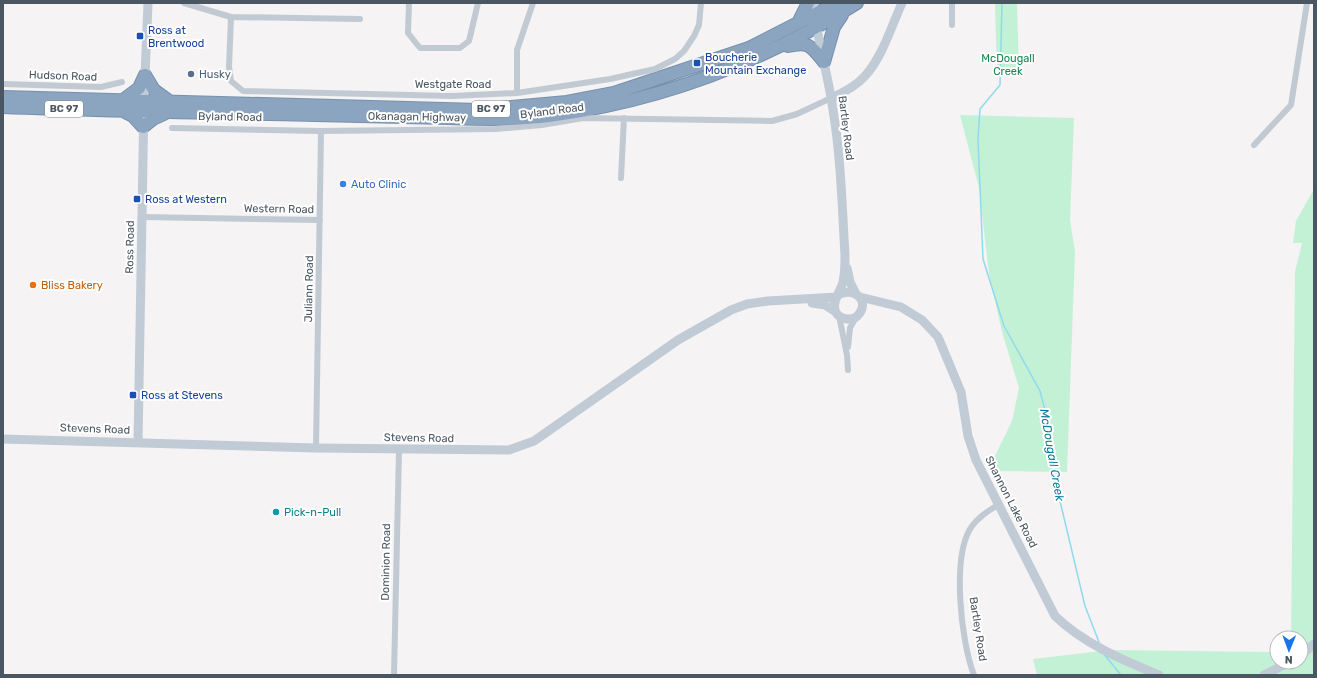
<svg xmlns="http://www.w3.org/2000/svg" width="1317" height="678" font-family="Rubik,sans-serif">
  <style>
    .green { fill: #c3f1d5 }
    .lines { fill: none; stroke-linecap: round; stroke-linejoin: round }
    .stream { stroke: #90daee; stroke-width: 1.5 }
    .highway-casing { stroke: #7690ad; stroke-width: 14 }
    .street { stroke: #c1cad2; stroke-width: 6 }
    .secondary { stroke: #c1cbd6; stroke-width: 9 }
    .highway { stroke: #8ba5c1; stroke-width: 12 }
    .transit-dot { fill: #1a4fb4; stroke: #fff; stroke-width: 1.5 }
    .service-dot { fill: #5c6f8a; stroke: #fff; stroke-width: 1.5 }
    .shop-dot { fill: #3f7fe0; stroke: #fff; stroke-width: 1.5 }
    .food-dot { fill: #e8710a; stroke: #fff; stroke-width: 1.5 }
    .culture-dot { fill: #0f9aa8; stroke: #fff; stroke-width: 1.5 }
    .labels { text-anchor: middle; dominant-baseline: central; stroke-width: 4; stroke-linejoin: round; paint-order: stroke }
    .shield { fill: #fff; stroke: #808990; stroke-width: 1 }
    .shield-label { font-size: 10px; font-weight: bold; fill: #4a5661 }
    .transit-label { font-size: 11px; fill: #164399; stroke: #fff; text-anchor: start }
    .park-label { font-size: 11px; fill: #17864f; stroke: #fff }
    .service-label { font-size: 11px; fill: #4e5e75; stroke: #fff; text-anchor: start }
    .street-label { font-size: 11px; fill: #4a5661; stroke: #fff }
    .shop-label { font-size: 11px; fill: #366cbe; stroke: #fff; text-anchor: start }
    .food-label { font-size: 11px; fill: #c56008; stroke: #fff; text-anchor: start }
    .culture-label { font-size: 11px; fill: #0d838f; stroke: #fff; text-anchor: start }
    .water-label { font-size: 12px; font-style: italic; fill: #0c7c9b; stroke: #fff }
  </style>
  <rect width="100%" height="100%" fill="#f5f3f3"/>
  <!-- green -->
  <path class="green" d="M 995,3 L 1017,3 L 1019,76 L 997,75 Z
    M 960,115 L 1074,118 L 1070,220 L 1075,252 L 1067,472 L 994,471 L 994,458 L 1012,421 L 1019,388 L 1002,332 L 989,274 L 979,188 Z
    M 1314,189 L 1314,675 L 1037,675 L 1033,659 L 1110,650 L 1277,652 L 1277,662 L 1301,662 L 1301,638 L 1291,638 L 1295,272 L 1302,243 L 1293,243 L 1296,221 Z"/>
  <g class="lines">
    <!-- stream -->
    <path class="stream" d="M 1002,3 L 1000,85 L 980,109 L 978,139 L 983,259 L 1004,326 L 1040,391 L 1050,429 L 1060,501 L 1085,606 L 1099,642
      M 1103,653 L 1121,675"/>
    <!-- highway casing -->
    <g class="highway-casing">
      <path id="highway" d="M 798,23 L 808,3
        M 788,46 C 809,41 811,46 824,62
        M 824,62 L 834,27 L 842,15
        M 145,75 L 154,90 L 169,101
        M 3,97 L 479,110 L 567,102 L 614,93 L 749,48 L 837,3
        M 123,100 L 139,88 L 145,75
        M 3,107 C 107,111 211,113 316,115 C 360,116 404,117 448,118 C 481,119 516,120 549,116 C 660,101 762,63 857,3
        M 125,112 L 133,116 L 143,127 L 153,119 L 164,114"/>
    </g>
    <!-- street -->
    <path class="street" d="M 184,3 L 231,17 L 360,19
      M 409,3 L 408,33 L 420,48 L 460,48 L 469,41 L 478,3
      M 231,17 L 229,67 L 231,81 L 243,91 L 452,96 L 517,93 L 610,79 L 655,69 L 675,59 L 684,51 L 694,36 L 699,25 L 701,3
      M 952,25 L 952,3
      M 3,84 L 101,87 L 122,82
      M 517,93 L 517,50 L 533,3
      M 172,128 L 321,131 L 496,129 L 542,125 L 583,118 L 772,121 L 797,114 L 831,98
      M 1254,145 L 1291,105 L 1307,3
      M 621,178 L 624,118
      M 142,217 L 320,220
      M 839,316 L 847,355 L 848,370
      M 848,347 L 850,328 L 856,317
      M 316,448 L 321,131
      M 394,675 L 399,450
      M 974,675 C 961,642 951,555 972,526 C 979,517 989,510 998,505"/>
    <!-- secondary -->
    <path class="secondary" d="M 813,3 C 817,39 828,74 833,110 C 841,158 842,206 845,255 C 845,263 845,273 843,282 C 841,291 832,300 835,310 C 838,320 853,322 859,314 C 870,300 853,286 838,295
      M 831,98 C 843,93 856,86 865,76 C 883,56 891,27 902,3
      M 847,268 L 850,282 L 856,294
      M 860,297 L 901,307 L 922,320 L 938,337 L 961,392 L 968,436 L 976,460 L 1055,616 C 1084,644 1123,660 1159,675
      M 812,303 L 825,305 L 836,312
      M 3,439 L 316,448 L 509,450 L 534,441 L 678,340 L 731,310 L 747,304 L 768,301 L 837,297
      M 138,443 L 144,101 L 148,3
      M 1301,655 L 1314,644
      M 1264,675 L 1290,662"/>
    <!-- highway -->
    <use href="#highway" class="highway"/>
  </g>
  <!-- markers -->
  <g class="transit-dot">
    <rect x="136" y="32" width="8" height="8" rx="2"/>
    <rect x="693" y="59" width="8" height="8" rx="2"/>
    <rect x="133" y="195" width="8" height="8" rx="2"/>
    <rect x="129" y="391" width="8" height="8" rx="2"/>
  </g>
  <circle class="service-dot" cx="191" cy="74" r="4"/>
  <circle class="shop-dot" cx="343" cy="184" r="4"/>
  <circle class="food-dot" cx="33" cy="285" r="4"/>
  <circle class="culture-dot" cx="276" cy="512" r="4"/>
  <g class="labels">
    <!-- shield labels -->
    <g class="shield">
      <rect x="45" y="101" width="38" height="16" rx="3"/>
      <rect x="472" y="101" width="38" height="16" rx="3"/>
    </g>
    <g class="shield-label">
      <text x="64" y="109">BC 97</text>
      <text x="491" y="109">BC 97</text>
    </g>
    <!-- transit labels -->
    <g class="transit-label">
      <text x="148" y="30">Ross at<tspan x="148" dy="13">Brentwood</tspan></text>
      <text x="705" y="57">Boucherie<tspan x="705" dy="13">Mountain Exchange</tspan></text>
      <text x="145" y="199">Ross at Western</text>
      <text x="141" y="395">Ross at Stevens</text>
    </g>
    <!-- park labels -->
    <g class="park-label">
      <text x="1008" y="58">McDougall<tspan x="1008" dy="13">Creek</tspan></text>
    </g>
    <!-- service labels -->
    <g class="service-label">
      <text x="199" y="74">Husky</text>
    </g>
    <!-- street labels -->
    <g class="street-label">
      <text transform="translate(63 76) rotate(2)">Hudson Road</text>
      <text x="453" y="84">Westgate Road</text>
      <text transform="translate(552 111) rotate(-7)">Byland Road</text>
      <text transform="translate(230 117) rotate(1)">Byland Road</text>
      <text transform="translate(417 117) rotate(1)">Okanagan Highway</text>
      <text transform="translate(846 128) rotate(83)">Bartley Road</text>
      <text transform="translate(279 209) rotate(1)">Western Road</text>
      <text transform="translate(130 247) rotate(-89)">Ross Road</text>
      <text transform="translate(309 289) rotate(-89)">Juliann Road</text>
      <text transform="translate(95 429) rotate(2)">Stevens Road</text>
      <text transform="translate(419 438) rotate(1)">Stevens Road</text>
      <text transform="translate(1011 502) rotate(63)">Shannon Lake Road</text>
      <text transform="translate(386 562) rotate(-89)">Dominion Road</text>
      <text transform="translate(978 629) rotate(81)">Bartley Road</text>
    </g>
    <!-- shop labels -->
    <g class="shop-label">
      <text x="351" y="184">Auto Clinic</text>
    </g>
    <!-- food labels -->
    <g class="food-label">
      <text x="41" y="285">Bliss Bakery</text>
    </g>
    <!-- culture labels -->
    <g class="culture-label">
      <text x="284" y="512">Pick-n-Pull</text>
    </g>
    <!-- water labels -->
    <g class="water-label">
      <text transform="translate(1052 455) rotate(80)">McDougall Creek</text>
    </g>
  </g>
  <!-- border -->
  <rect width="1317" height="678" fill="none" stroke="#4a5661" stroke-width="8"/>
  <!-- north arrow -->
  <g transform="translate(1289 650) rotate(181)"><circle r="19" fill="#ffffff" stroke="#b7bbc0"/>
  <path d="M0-3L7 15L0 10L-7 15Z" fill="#1a73e8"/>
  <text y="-6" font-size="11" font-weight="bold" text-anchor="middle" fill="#4a5661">N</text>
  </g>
</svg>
